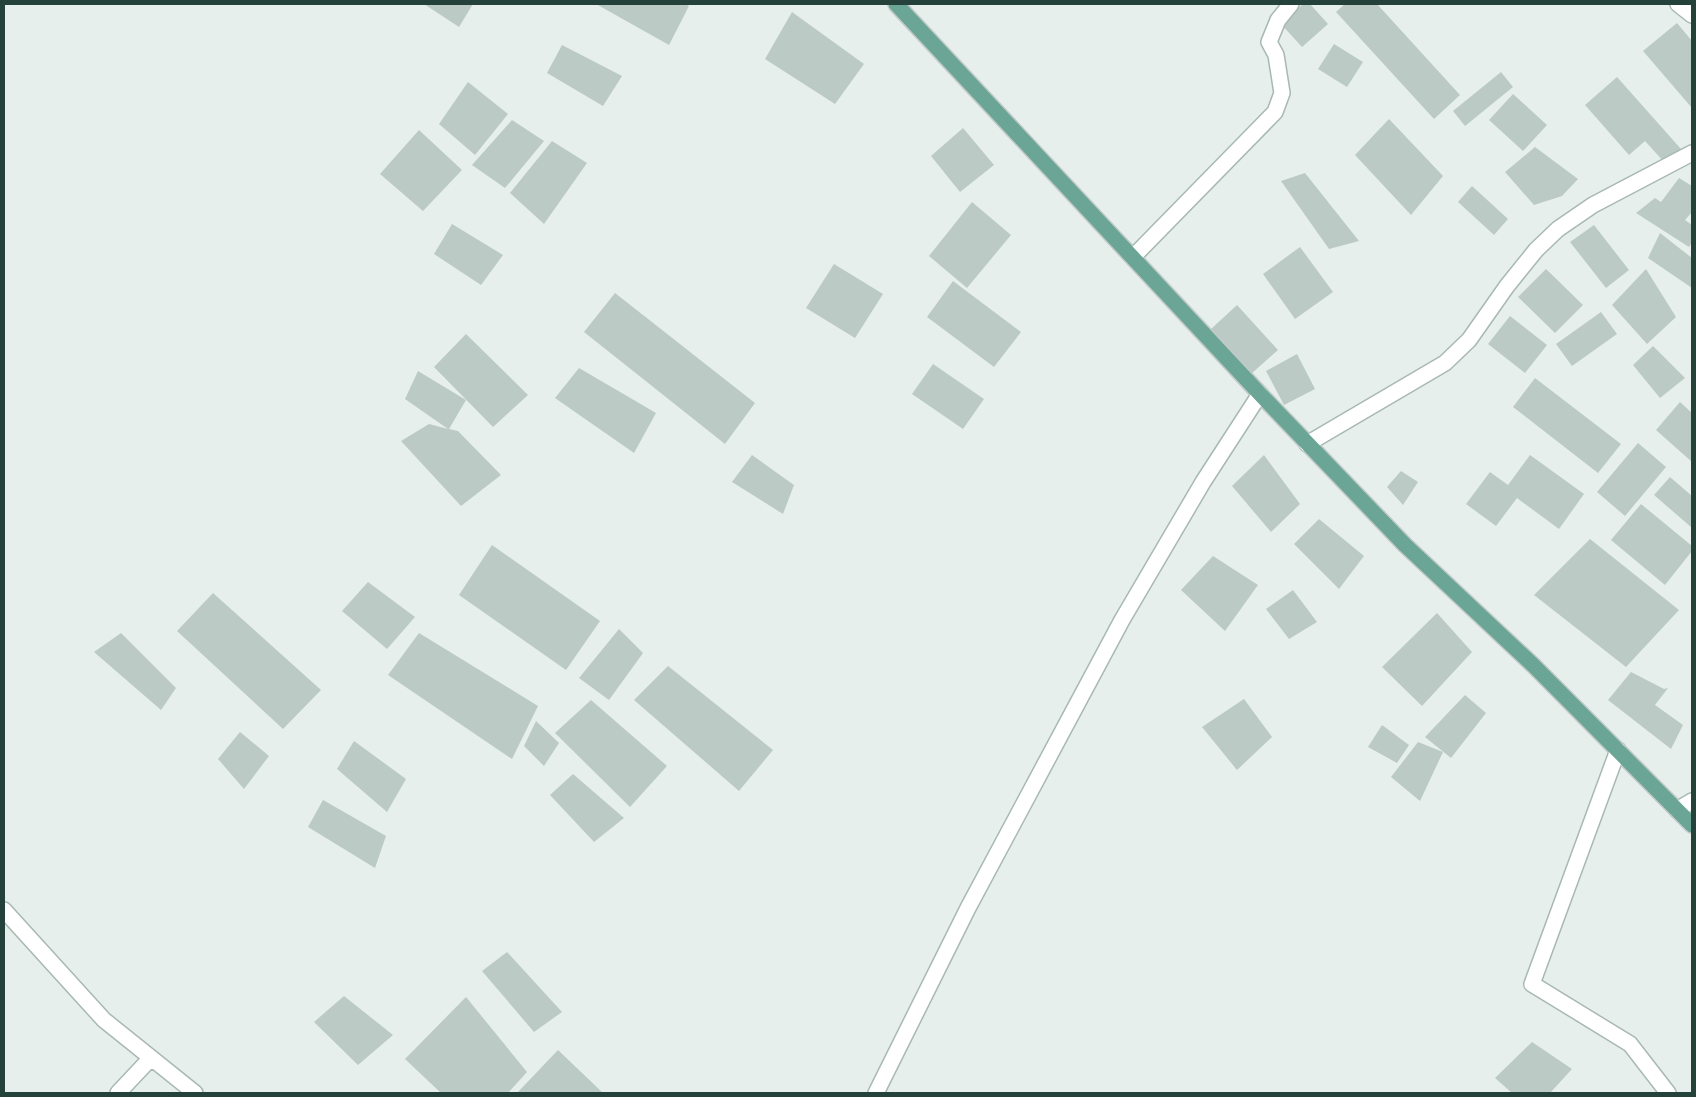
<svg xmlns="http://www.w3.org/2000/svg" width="1696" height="1097" font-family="Raleway,sans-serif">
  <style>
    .building { fill: #bbcac4 }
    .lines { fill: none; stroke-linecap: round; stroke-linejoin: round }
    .minor-casing { stroke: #a8b8b2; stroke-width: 18 }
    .major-casing { stroke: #c2cac8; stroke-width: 18 }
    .minor { stroke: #fff; stroke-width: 15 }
    .major { stroke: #6aa596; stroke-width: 15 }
  </style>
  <rect width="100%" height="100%" fill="#e6efeb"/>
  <!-- building -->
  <path class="building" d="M 424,4 L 473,4 L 459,27 Z
    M 596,4 L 685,4 L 689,6 L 669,45 Z
    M 1303,4 L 1310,4 L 1328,24 L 1302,47 L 1281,24 Z
    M 1345,4 L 1377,4 L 1460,95 L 1434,119 L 1336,12 Z
    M 792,12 L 864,64 L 835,104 L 765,59 Z
    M 1677,23 L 1692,41 L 1692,108 L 1643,51 Z
    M 1334,44 L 1363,62 L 1347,87 L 1318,69 Z
    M 562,45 L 622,76 L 603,106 L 547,73 Z
    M 1501,72 L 1513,87 L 1465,126 L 1453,111 Z
    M 1617,77 L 1681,149 L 1665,163 L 1645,141 L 1629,155 L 1585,105 Z
    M 468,82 L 508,114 L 475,155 L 439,124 Z
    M 1513,94 L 1547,125 L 1523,151 L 1489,120 Z
    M 1389,119 L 1443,176 L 1411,215 L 1355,155 Z
    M 512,120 L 544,141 L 505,188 L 472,165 Z
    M 963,128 L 994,165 L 960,192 L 931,156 Z
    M 419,130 L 462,170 L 423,211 L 380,174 Z
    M 552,141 L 587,163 L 544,224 L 510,193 Z
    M 1535,147 L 1578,179 L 1562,196 L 1534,205 L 1505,172 Z
    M 1305,173 L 1359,241 L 1329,249 L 1281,181 Z
    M 1679,178 L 1692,186 L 1692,212 L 1685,220 L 1692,225 L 1692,242 L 1689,247 L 1636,213 L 1655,198 L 1661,202 Z
    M 1472,186 L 1508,219 L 1494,235 L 1458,202 Z
    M 972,202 L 1011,235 L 967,288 L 929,256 Z
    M 452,224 L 503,255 L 481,285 L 434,254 Z
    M 1594,225 L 1629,270 L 1606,288 L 1570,242 Z
    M 1660,233 L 1692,258 L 1692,288 L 1648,258 Z
    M 1300,247 L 1333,292 L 1295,319 L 1263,274 Z
    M 834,264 L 883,294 L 855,338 L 806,308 Z
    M 1546,269 L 1583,305 L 1555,333 L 1518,297 Z
    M 1646,269 L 1676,317 L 1647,344 L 1612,305 Z
    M 953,281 L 1021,332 L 994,367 L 927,317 Z
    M 615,293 L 755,403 L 725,444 L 584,332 Z
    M 1237,305 L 1278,350 L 1251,374 L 1211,329 Z
    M 1601,312 L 1617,334 L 1572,366 L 1556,344 Z
    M 1510,316 L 1547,345 L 1525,373 L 1488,344 Z
    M 466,334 L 528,395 L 493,427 L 434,367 Z
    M 1653,346 L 1685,378 L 1660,398 L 1633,365 Z
    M 1297,354 L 1315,389 L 1284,405 L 1266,371 Z
    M 933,364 L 984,399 L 963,429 L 912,394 Z
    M 579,368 L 656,413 L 634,453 L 555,398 Z
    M 418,371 L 466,400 L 449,429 L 458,431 L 501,475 L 461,506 L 401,441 L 429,424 L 448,429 L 405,399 Z
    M 1535,378 L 1621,444 L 1598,473 L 1513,407 Z
    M 1680,402 L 1692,413 L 1692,462 L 1656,430 Z
    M 1638,443 L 1666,467 L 1625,516 L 1597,492 Z
    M 752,455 L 794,485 L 783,514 L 732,482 Z
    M 1264,455 L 1300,504 L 1271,532 L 1232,486 Z
    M 1530,455 L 1584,494 L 1559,529 L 1517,498 L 1496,526 L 1466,504 L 1490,472 L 1508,485 Z
    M 1401,471 L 1418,482 L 1403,505 L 1387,487 Z
    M 1670,477 L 1692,496 L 1691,527 L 1654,495 Z
    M 1641,504 L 1692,546 L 1692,551 L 1665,585 L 1611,540 Z
    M 1319,519 L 1364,556 L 1339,589 L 1294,544 Z
    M 1590,539 L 1679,610 L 1626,667 L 1534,595 Z
    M 492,545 L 600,621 L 566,670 L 459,595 Z
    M 1213,556 L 1258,585 L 1225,631 L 1181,590 Z
    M 368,582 L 415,617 L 387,649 L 342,611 Z
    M 1293,590 L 1317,622 L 1289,639 L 1266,609 Z
    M 213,593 L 321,690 L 283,729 L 177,631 Z
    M 1437,613 L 1472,652 L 1422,706 L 1382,667 Z
    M 619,629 L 643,653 L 609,700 L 579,678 Z
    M 121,633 L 176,688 L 161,710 L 94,652 Z
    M 419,633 L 538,706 L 512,759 L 388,675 Z
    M 668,666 L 773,750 L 739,791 L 634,700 Z
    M 1631,672 L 1664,689 L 1668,688 L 1655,705 L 1683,725 L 1671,749 L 1608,700 Z
    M 1465,695 L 1486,713 L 1451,758 L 1425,737 Z
    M 1244,699 L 1272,737 L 1237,770 L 1202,727 Z
    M 591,700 L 667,766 L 630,807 L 555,733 Z
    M 536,721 L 559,743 L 544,766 L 524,746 Z
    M 1382,725 L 1409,745 L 1397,763 L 1368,747 Z
    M 240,732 L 269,756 L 244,789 L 218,759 Z
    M 354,741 L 406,779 L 387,812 L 337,769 Z
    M 1418,742 L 1443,752 L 1420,801 L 1391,777 Z
    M 573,774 L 624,818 L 594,842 L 550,795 Z
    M 323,800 L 386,836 L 375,868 L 308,827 Z
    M 507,952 L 562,1012 L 534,1032 L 482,971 Z
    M 344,996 L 393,1035 L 358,1065 L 314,1022 Z
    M 466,997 L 527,1072 L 508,1093 L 441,1093 L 405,1059 Z
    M 1532,1042 L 1572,1069 L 1550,1093 L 1512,1093 L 1495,1078 Z
    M 558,1050 L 603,1093 L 517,1093 Z"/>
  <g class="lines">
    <!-- minor casing -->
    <g class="minor-casing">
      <path id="minor" d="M 1678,4 L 1692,15
        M 1133,257 L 1275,112 L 1282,93 L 1276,55 L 1269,42 L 1278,20 L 1291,4
        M 1307,444 L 1445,363 L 1469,340 L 1507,286 L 1536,250 L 1558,229 L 1593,205 L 1692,153
        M 1618,750 L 1532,984 L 1630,1044 L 1668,1093
        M 1677,810 L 1692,801
        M 4,910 L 104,1020 L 195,1093
        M 118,1093 L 150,1059
        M 876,1093 L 968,908 L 1122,620 L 1203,482 L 1260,394"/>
    </g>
    <!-- major casing -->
    <g class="major-casing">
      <path id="major" d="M 896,4 L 1260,394 L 1405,545 L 1534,666 L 1692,825"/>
    </g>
    <!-- minor -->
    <use href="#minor" class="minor"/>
    <!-- major -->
    <use href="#major" class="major"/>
  </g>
  <!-- border -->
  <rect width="1696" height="1097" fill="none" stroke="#24423a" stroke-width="10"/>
</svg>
